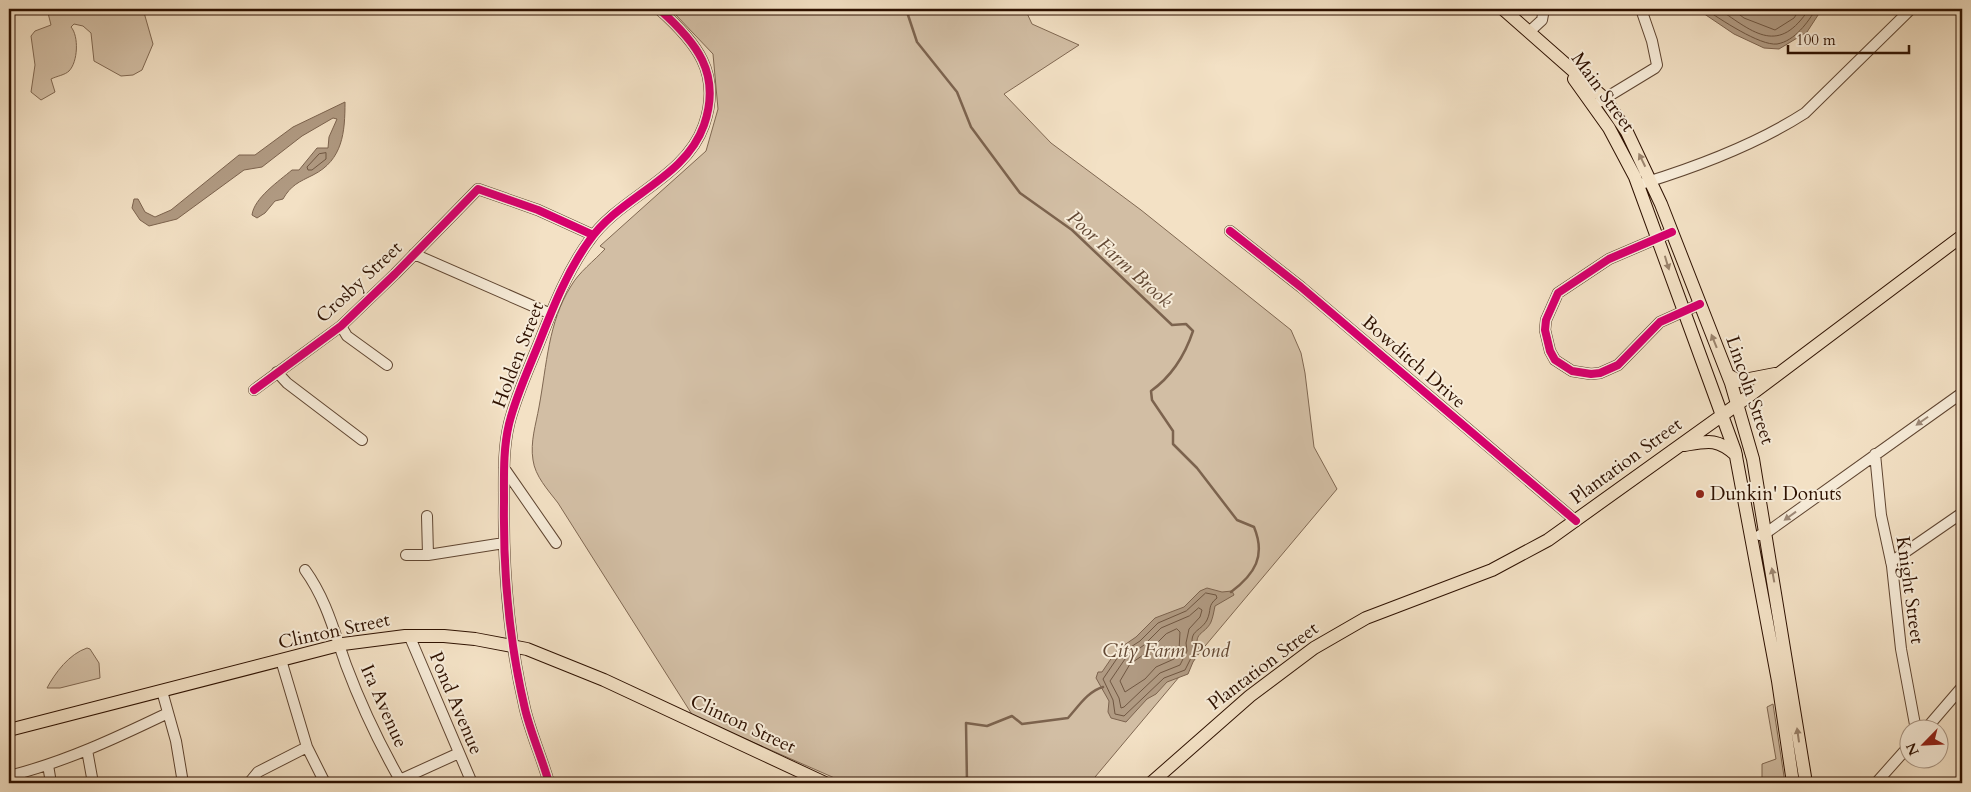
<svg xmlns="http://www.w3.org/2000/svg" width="1971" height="792" font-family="Cardo,serif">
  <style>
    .green { fill: #d2bea4; stroke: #806852 }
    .water { fill: #b09a82; stroke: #7c634e }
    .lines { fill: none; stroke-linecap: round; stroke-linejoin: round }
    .shore { stroke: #6f5641; stroke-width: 1 }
    .stream { stroke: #7c634e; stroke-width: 2.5 }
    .minor-casing { stroke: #5f4531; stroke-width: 12 }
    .major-casing { stroke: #2e1100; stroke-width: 14 }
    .minor { stroke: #f7ecd9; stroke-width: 10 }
    .major { stroke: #f3e1c5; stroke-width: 12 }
    .cycleway-casing { stroke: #f7ecd9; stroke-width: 11 }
    .cycleway { stroke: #d6006c; stroke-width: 8 }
    .oneway { fill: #9a836c }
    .oneway2 { fill: #9d8977 }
    .poi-dot { fill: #8f2418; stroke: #f7ecd9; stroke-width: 2 }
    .labels { text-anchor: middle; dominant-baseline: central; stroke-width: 4; stroke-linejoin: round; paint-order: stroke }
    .street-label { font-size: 19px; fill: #2e1100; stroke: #f7ecd9 }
    .poi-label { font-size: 19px; fill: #2e1100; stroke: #f7ecd9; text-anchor: start }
    .water-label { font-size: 20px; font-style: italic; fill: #624834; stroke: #f7ecd9 }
  </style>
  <rect width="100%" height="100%" fill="#f3e1c5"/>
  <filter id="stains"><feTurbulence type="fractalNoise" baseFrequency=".004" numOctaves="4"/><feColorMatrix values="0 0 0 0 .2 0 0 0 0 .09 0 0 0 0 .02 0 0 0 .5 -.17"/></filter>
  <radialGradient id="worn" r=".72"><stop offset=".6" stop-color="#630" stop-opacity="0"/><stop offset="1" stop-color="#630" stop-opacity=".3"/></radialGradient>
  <!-- green -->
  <path class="green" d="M 47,9 L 143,9 L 153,44 L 142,70 L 133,75 L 121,76 L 94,61 L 91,33 L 83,26 L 74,24 L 71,27 C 79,36 78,62 69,71 C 65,75 57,76 51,79 L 55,92 L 41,100 L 31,92 L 35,65 L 31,36 L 35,31 L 51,25 Z
    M 678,9 L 1025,9 L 1032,24 L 1079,45 L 1004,94 L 1051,143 L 1141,210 L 1291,330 L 1301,353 L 1305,373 L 1314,447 L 1337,489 L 1090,783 L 846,783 L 693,716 L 558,503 C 548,490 535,476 533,460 C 530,442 536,424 539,407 C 547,364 548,323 571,286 C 579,272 594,261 605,249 L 600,246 L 706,151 L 718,109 L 713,54 L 675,14 Z
    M 87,648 L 90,649 L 99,663 L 100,678 L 60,688 L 47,688 C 55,673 69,654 87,648 Z
    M 1773,704 L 1785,783 L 1762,783 L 1762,764 L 1776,759 L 1767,707 Z"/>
  <!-- water -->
  <path class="water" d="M 1697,9 L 1822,9 L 1807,32 L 1779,49 L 1764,48 L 1734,34 Z
    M 345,102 C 345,132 343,160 313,175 C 299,182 291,185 283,199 L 275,201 L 265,213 L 257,218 L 252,215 C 254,198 279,181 292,170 L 299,170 L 317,148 L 328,148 L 329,137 L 337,119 L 333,118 L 302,136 L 262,167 L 244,170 L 177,219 L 149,226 L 140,220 L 132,208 L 134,199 L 138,199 L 145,212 L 155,217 L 171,210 L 239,155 L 255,155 L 293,127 Z
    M 1207,588 L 1222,592 L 1232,591 L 1234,595 L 1215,606 C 1214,611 1213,617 1211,622 C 1205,635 1191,632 1200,652 L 1193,662 L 1188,674 L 1167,682 L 1156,694 L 1147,699 L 1126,722 L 1111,718 L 1108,712 L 1109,701 L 1096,678 L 1098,672 L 1102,672 L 1117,650 L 1136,637 L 1155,618 L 1184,607 L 1200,591 Z"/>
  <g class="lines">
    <!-- shore -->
    <path class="shore" d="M 1705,9 C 1720,19 1760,46 1777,44 C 1795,41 1808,22 1816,9
      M 1719,9 C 1755,34 1779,55 1809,9
      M 1732,9 L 1744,18 L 1775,30 L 1794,18 L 1800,9
      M 326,153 L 326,159 L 312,170 L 308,170 L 307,167 L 319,154 Z
      M 1206,593 L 1216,595 L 1217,598 C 1207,606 1212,609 1207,620 C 1200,633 1187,629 1194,652 L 1185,670 L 1164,678 L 1124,716 L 1115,714 L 1113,700 L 1103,679 L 1120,654 L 1140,641 L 1158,623 L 1186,611 Z
      M 1199,608 L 1202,610 L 1200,617 L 1189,629 L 1186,643 L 1187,651 L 1180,665 L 1160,673 L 1124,707 L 1121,708 L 1119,698 L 1110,681 L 1125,659 L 1144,645 L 1161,628 L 1189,616 Z
      M 1177,629 L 1180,632 L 1179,650 L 1174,659 L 1156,667 L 1145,679 L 1125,692 L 1120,681 L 1130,664 L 1149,651 L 1166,634 Z"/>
    <!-- stream -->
    <path class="stream" d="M 906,9 L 917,42 L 957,92 L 971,127 L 1020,193 L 1072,230 L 1172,325 L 1186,324 L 1193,331 C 1185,355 1172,376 1151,391 L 1152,400 L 1173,431 L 1173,444 L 1197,468 L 1237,520 L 1254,527 C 1266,556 1255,574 1231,592
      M 967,783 L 966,723 L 987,726 L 1012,716 L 1022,724 L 1068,718 C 1078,707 1088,691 1103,687"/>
    <!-- minor casing -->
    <g class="minor-casing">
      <path id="minor" d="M 1529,32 L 1542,20 L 1544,9
        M 1599,102 L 1655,68 L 1657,65 L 1652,41 L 1641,9
        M 1644,183 C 1699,166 1757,144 1805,113 L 1911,9
        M 1230,231 L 1301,287 L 1576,521
        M 1672,232 L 1609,259 L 1558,293 L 1546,320 L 1545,330 L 1550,351 L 1555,360 L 1572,371 L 1591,374 L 1600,373 L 1618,365 L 1660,322 L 1700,304
        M 414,254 L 551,314
        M 341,326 L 347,336 L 387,365
        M 277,372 L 287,383 L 362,440
        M 254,390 L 341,326 L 395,274 L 478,189 L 538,210 L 593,235
        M 1875,454 L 1881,515 L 1892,566 L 1901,649 L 1916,730
        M 504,468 L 556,543
        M 427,516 L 428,555
        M 1760,535 L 1766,533 L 1962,393
        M 406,555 L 428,555 L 504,543
        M 1891,562 L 1962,513
        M 305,570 C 326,599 334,631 346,665 C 361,705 379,743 400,780
        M 409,635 L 472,783
        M 281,660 L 307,747 L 325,783
        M 162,691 L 176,741 L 183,783
        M 1925,730 L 1962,687
        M 87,750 L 93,783
        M 48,765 L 51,783
        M 9,776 C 65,762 116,738 168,713
        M 249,783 L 258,772 L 307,747
        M 393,783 L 459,753
        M 549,783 C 542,758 531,734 525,709 C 509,641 503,571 504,502 C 504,476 503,449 509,424 C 516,395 530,366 541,338 C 554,305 568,270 589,241 C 620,196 685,179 704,125 C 722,73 696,42 659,9
        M 1876,783 L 1908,747"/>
    </g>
    <!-- major casing -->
    <g class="major-casing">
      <path id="major" d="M 1503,9 L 1604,98 L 1627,132 L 1661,204 L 1731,383 L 1753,459 L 1806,783
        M 1574,79 L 1609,128 L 1635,177 L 1735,451 L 1778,681 L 1793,783
        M 1728,375 L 1739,381 L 1775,374
        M 1684,445 C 1708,441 1717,438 1736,455
        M 9,730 L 343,644 L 405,636 L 444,636 L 475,639 L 527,649 L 604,680 L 825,783
        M 1151,783 L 1250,696 L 1314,648 L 1366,618 L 1492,570 L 1548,540 L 1749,396 L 1962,236"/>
    </g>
    <!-- minor -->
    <use href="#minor" class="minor"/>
    <!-- major -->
    <use href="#major" class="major"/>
    <!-- cycleway casing -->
    <g class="cycleway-casing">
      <path id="cycleway" d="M 1230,231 L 1301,287 L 1576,521
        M 1672,232 L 1609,259 L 1558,293 L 1546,320 L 1545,330 L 1550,351 L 1555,360 L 1572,371 L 1591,374 L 1600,373 L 1618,365 L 1660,322 L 1700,304
        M 254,390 L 341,326 L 395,274 L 478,189 L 538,210 L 593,235
        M 549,783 C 542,758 531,734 525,709 C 509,641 503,571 504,502 C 504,476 503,449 509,424 C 516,395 530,366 541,338 C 554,305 568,270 589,241 C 620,196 685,179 704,125 C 722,73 696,42 659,9"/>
    </g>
    <!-- cycleway -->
    <use href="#cycleway" class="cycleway"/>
  </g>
  <!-- one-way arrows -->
  <defs><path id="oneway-solid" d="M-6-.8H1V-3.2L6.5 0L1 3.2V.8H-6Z" transform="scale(1.25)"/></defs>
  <g class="oneway">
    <use href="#oneway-solid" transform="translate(1642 160) rotate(-116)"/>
    <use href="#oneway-solid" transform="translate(1667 263) rotate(73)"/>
    <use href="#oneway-solid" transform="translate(1714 341) rotate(-112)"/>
    <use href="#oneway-solid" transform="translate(1773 575) rotate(-100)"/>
    <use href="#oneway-solid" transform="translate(1798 735) rotate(-98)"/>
  </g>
  <g class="oneway2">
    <use href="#oneway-solid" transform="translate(1922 421) rotate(145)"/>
    <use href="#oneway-solid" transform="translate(1790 516) rotate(144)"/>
  </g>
  <!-- markers -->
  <circle class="poi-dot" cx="1700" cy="494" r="5"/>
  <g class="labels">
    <!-- street labels -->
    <g class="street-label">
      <text transform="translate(1603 92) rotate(54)">Main Street</text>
      <text transform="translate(359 282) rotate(-43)">Crosby Street</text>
      <text transform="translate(518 355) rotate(-69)">Holden Street</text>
      <text transform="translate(1414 362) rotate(41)">Bowditch Drive</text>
      <text transform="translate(1750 390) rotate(71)">Lincoln Street</text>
      <text transform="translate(1626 461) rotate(-36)">Plantation Street</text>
      <text transform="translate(1910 590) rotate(82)">Knight Street</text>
      <text transform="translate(334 631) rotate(-12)">Clinton Street</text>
      <text transform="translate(1263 666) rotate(-37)">Plantation Street</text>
      <text transform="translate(456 703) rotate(67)">Pond Avenue</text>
      <text transform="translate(384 706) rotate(66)">Ira Avenue</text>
      <text transform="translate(743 724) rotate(25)">Clinton Street</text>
    </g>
    <!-- poi labels -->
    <g class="poi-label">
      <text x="1710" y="494">Dunkin' Donuts</text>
    </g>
    <!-- water labels -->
    <g class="water-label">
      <text transform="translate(1120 259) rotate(42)">Poor Farm Brook</text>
      <text x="1166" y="650">City Farm Pond</text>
    </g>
  </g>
  <!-- margin -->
  <rect width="1971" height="792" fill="none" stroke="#f3e1c5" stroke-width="30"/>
  <rect x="10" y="10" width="1951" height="772" fill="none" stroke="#2e1100" stroke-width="2.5"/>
  <rect x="15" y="15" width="1941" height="762" fill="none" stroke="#2e1100"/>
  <!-- north arrow -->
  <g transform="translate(1924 744) rotate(246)"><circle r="24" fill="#f7ecd9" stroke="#a79482"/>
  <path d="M0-4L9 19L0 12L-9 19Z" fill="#8f2418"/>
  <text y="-8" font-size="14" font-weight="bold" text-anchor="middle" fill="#2e1100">N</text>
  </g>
  <!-- scale -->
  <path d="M1788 45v8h121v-8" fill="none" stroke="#2e1100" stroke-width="2.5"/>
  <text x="1796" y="45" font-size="15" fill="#2e1100" stroke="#f7ecd9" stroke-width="4" paint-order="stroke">100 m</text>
  <rect width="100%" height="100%" filter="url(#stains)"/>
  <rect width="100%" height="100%" fill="url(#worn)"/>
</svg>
